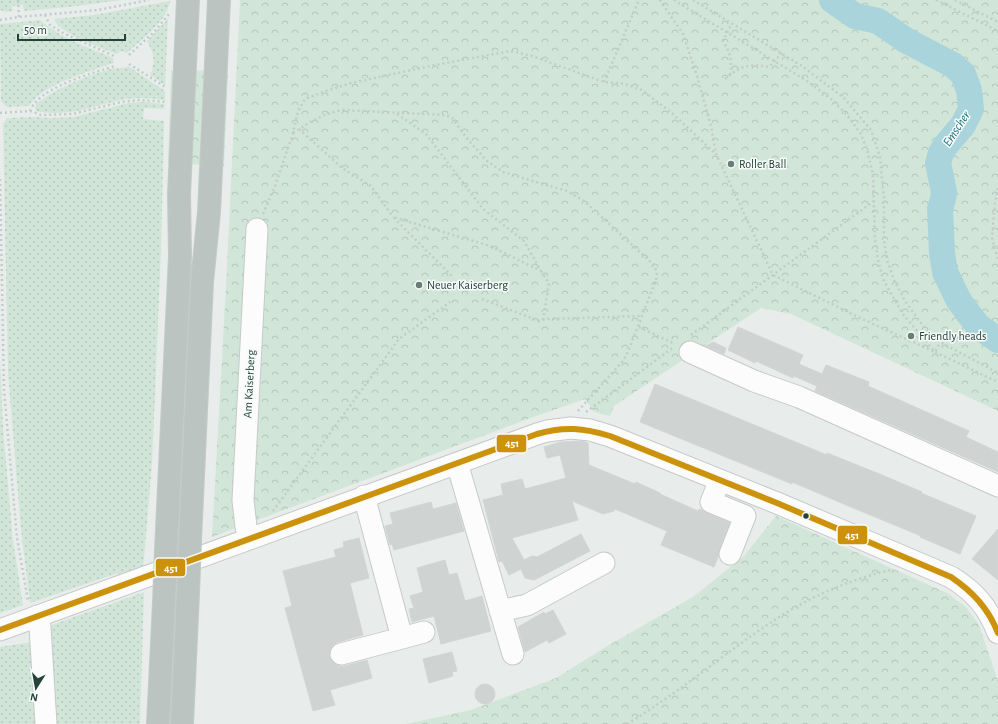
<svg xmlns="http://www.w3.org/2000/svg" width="998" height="724" font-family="'Alegreya Sans',sans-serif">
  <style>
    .grass { fill: url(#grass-dots) }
    .forest { fill: url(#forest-crowns) }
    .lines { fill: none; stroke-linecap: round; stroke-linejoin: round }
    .river { stroke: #a9d4db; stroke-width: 26 }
    .building { fill: #cfd4d2; stroke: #d1d6d4 }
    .minor-casing { stroke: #c5cac8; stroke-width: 23 }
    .highway-casing { stroke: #c3ccc9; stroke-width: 24 }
    .path { stroke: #c3ccca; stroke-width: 2.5; stroke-dasharray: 2 3; stroke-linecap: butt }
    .minor { stroke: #fcfcfc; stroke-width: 21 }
    .highway { stroke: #bcc4c2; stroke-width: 22 }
    .highway-bridge-casing { stroke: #c3ccc9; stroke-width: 24; stroke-linecap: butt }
    .highway-bridge { stroke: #bcc4c2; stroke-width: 22 }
    .bus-1-casing { stroke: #f7fbf9; stroke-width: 9 }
    .bus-1 { stroke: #cd920c; stroke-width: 6 }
    .poi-dot { fill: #697e78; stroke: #f7fbf9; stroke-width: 1.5 }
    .bus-dot { fill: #24423a; stroke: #f7fbf9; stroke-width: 1.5 }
    .labels { text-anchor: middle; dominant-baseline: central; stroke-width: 3; stroke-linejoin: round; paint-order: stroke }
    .poi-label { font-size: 12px; fill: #24423a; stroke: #f7fbf9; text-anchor: start }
    .street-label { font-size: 12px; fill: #24423a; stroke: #f7fbf9 }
    .water-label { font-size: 13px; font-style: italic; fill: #1c6f80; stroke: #f7fbf9 }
    .line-badge { stroke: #f7fbf9; stroke-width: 1.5 }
    .badge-label { font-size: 11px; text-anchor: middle; font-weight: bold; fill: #fff }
  </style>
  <defs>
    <pattern id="grass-dots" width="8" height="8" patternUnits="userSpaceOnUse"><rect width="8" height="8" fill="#d1e6d8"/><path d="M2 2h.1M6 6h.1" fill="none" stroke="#b3c6ba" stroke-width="1.8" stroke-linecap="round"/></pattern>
    <pattern id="forest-crowns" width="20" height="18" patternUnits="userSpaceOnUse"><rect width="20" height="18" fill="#d1e6d8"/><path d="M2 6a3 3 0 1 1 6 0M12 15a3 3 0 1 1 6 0" fill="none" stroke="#b3c6ba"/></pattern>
  </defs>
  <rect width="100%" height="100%" fill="#e8edeb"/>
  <!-- grass -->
  <path class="grass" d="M 0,0 L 122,0 L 69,7 L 24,11 L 23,5 L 12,6 L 13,11 L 6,12 L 0,10 Z
    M 170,1 C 167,21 141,40 127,53 L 122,51 L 116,54 C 100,47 59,34 54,19 L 94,15 Z
    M 168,19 L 165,85 L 150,75 C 156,62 154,53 147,41 Z
    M 40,20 C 60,38 88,47 113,58 L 114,63 C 91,71 41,85 29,106 L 7,107 L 1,101 L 0,25 L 1,24 Z
    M 128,66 L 165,91 L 165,100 C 151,98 138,97 125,99 C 118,100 110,103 104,104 C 81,111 59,116 36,111 L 35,108 L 36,104 C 54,90 74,81 95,74 C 101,72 109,69 116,68 C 121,67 123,69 128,66 Z
    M 144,102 L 165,104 L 164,109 L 144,108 L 143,119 L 164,121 L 161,251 L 152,464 L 143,571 L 120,579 L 118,573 L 30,603 L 21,530 L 8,373 L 3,124 L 7,118 L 34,117 L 51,118 L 74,117 L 128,103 Z
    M 0,357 L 3,428 L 13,541 L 23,605 L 0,613 Z
    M 144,592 L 140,724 L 53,724 L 46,627 Z
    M 32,642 L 38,724 L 0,724 L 0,647 Z"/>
  <!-- forest -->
  <path class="forest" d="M 240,0 L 998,0 L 998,411 L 791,314 L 761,308 L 614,406 L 610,416 L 594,412 L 585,399 L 536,416 L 212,537 L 226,286 Z
    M 228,70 L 224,166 L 168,163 L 171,71 Z
    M 776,516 L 949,594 L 967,608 L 979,625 L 998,681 L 998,724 L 406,724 L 471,710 L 556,678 L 609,645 L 693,597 L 744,556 Z"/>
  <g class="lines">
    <!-- river -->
    <path class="river" d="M 832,0 L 855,16 L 878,21 L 907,41 L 953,65 L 963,74 L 969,90 L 971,109 L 963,125 L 946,145 L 941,153 L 938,163 L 944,192 L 943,199 L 940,209 L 942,253 L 945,272 L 959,301 L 978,326 L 998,340"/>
  </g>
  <!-- building -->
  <path class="building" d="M 738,327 L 803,355 L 799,364 L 822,374 L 826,365 L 869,382 L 868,386 L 969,431 L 966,437 L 998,452 L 998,472 L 815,391 L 817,386 L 794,376 L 793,378 L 756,361 L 755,363 L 728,350 Z
    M 713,342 L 726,348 L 724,354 L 706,346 Z
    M 655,384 L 827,455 L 827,453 L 882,475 L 922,492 L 921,493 L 976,516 L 960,554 L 920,537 L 921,536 L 851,507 L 792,482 L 792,484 L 640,422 Z
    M 582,441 L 588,443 L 589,465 L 635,484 L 636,482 L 660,493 L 660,494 L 698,511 L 699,509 L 730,523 L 719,550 L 718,557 L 714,567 L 661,545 L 667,531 L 615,509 L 614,511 L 603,514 L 572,501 L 578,520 L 512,538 L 524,560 L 532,556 L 537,557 L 581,534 L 590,551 L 534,580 L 525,578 L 521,569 L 509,575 L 502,561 L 499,562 L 483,500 L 503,495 L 501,484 L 522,479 L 525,489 L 566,478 L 560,455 L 547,458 L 544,447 L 561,442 Z
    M 431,502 L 433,509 L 456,503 L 464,531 L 394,550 L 392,544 L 390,545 L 385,526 L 393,524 L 390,513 Z
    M 998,529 L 998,580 L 972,559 Z
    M 359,538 L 369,578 L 350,583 L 363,635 L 338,642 L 333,645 L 330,650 L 329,657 L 332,662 L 338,666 L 344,666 L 367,660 L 372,678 L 330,690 L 335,705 L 313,711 L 285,608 L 292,606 L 283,571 L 336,557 L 334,550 L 344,547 L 343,542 Z
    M 445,560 L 449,575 L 457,573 L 465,601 L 482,596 L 491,631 L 441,644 L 434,616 L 412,622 L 409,609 L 414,608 L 410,596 L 423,592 L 417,568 Z
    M 553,610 L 566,634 L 549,643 L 547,640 L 525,652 L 518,627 L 544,612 L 545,614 Z
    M 452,652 L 457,671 L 452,672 L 453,676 L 429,683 L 423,659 Z
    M475 694a10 10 0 1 1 20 0a10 10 0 1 1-20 0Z"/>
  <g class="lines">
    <!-- minor casing -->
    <g class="minor-casing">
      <path id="minor" d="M 690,352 L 754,381 L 799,397 L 998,486
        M 457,463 L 513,654
        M 720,480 L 711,502 L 745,516 L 730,554
        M 249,539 L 246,527 L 243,500 L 257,229
        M 500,611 L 527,605 L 604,563
        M 37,616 L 40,627 L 46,724
        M 0,630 L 537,434 L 547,431 L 571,428 L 590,430 L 610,436 L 777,503 L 951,577 C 975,592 988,607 998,633
        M 402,638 L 424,632
        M 341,654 L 402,638 L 364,496"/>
    </g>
    <!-- highway casing -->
    <g class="highway-casing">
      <path id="highway" d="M 190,541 L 202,282 L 209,212 L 219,0
        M 166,550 L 180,256 L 179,194 L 188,0
        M 158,724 L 164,603
        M 182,724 L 188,594"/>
    </g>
    <!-- path -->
    <path class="path" d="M 18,0 L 19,17
      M 660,0 L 683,34 L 697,76 L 711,126 L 716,154 L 773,275 L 858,317 L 935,352 L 940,342
      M 674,0 L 807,81 L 831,99 L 847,115 L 861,134 L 868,153 L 873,175 L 875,240 L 878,260 L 883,279 L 902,313 L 935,352 L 998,382
      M 693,0 L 802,66 L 844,98 L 871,130 L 880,157 L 884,198 L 884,240 L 887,260 L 894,280 L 905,301 L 923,326 L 940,342 L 998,373
      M 936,0 L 998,31
      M 955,0 L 998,22
      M 45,15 L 50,25 L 63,33 L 114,56
      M 0,20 L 19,17 L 98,10 L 149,0
      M 129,55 L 154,32 L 169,14
      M 129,64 L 167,88
      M 730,75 C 732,60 731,54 723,41 L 732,23
      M 725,79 C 740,66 749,63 769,67 L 782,53
      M 604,82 L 639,0
      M 30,111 C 31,108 33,105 35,103 C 50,85 92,73 115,66
      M 0,113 L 30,111 L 41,115 L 73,114 L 121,102 L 139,100 L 167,102
      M 397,114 L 426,134 L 483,209 L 524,241 L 541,271 L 490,246 L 393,217 L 453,277
      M 299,129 L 342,168 L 371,186 L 393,217
      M 293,133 C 310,122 322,114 342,110 L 446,115 L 452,118 L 469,141 L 487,161 L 503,172 L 567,191 L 584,201 L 653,264 L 657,272 L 656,280 L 628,352 L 623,361 L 577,412
      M 0,179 L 4,390 L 17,538 L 28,601
      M 998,188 L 995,202 L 992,238 L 998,260
      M 263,214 L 275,186 L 293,133 L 298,111 L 305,99 L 326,91 L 351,83 L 435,65 L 510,51 L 532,56 L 604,82 L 625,84 L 642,90 L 673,114 L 716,154
      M 541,271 L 549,283 L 543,320
      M 482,299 L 539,321 L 545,319 L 642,316
      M 639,327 L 675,344
      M 691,335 L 874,201
      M 586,412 L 674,347
      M 273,511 L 399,339 L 450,302
      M 627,724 C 682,691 730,648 784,614 C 816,594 853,579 890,570"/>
    <!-- minor -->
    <use href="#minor" class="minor"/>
    <!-- highway -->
    <use href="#highway" class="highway"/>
    <!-- highway-bridge casing -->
    <g class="highway-bridge-casing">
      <path id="highway-bridge" d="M 188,594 L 190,541
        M 164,603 L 166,550"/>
    </g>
    <!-- highway-bridge -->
    <use href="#highway-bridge" class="highway-bridge"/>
    <!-- bus-1 casing -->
    <g class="bus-1-casing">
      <path id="bus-1" d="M 0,630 L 537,434 C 564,426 584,428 610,436 L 777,503 L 951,577 C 973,592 988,608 998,633"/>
    </g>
    <!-- bus-1 -->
    <use href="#bus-1" class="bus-1"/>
  </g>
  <!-- markers -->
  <g class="poi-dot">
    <circle cx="731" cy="164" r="4"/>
    <circle cx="419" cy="285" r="4"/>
    <circle cx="911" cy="336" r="4"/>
  </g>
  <circle class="bus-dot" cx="806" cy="516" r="3.5"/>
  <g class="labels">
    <!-- poi labels -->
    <g class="poi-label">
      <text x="739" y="164">Roller Ball</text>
      <text x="427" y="285">Neuer Kaiserberg</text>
      <text x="919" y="336">Friendly heads</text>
    </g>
    <!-- street labels -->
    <g class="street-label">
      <text transform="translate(249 384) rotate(-87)">Am Kaiserberg</text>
    </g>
    <!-- water labels -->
    <g class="water-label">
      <text transform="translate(957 129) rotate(-57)">Emscher</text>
    </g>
  </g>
  <g class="line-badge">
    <rect x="496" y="434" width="31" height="19" rx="4" fill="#cd920c"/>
    <rect x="837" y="525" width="31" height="20" rx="4" fill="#cd920c"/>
    <rect x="155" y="558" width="31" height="19" rx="4" fill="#cd920c"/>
  </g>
  <g class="badge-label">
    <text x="512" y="447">451</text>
    <text x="852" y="539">451</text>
    <text x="171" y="572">451</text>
  </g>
  <!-- north arrow -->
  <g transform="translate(36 688) rotate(191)" stroke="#f7fbf9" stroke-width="3" paint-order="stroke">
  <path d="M0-3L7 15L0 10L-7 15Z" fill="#24423a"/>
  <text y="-6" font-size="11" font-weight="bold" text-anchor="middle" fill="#24423a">N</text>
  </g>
  <!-- scale -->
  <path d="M18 34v6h107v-6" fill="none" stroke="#24423a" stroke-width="2"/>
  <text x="24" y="34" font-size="12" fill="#24423a" stroke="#f7fbf9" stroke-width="3" paint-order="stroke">50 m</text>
</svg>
